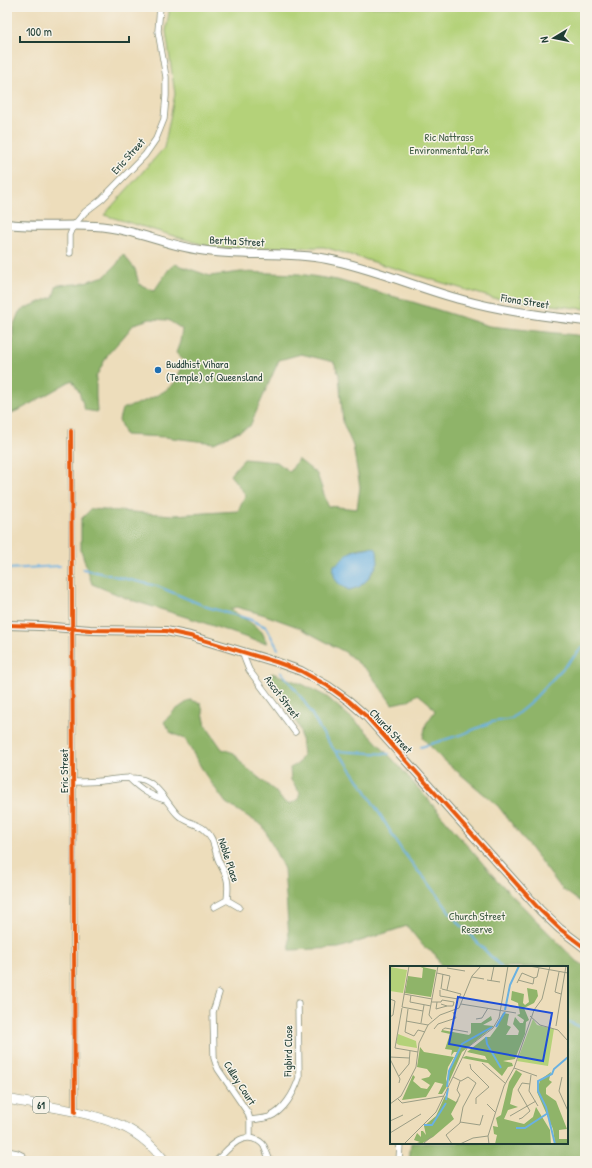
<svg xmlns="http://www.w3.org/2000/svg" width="592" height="1168" font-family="'Patrick Hand',sans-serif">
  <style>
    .green { fill: #b4d279; stroke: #6a8856 }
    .forest { fill: #8fb469; stroke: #57784e; fill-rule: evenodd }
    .water { fill: #6ab1e1; stroke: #44778a }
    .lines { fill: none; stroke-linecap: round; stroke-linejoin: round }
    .stream { stroke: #6ab1e1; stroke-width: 2 }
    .street-casing { stroke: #868d78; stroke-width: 7 }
    .secondary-casing { stroke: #868d78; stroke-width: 10 }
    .primary-casing { stroke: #868d78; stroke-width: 10 }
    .street { stroke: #fff; stroke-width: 5.5 }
    .secondary { stroke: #fff; stroke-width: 8 }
    .primary { stroke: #fff; stroke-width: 9 }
    .cycleway-casing { stroke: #f7f3e8; stroke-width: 6 }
    .cycleway { stroke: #e8590c; stroke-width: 4 }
    .poi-dot { fill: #1f6fb2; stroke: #f7f3e8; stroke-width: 1.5 }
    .labels { text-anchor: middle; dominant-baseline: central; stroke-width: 3; stroke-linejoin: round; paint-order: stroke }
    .shield { fill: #f7f3e8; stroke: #60746a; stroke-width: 1 }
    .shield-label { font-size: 10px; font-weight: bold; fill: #1f3d34 }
    .park-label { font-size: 11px; fill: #3d5b42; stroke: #f7f3e8 }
    .street-label { font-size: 11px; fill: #1f3d34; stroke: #f7f3e8 }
    .poi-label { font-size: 11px; fill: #1f3d34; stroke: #f7f3e8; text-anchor: start }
    .inset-river { fill: none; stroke: #6ab1e1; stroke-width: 2 }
    .inset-road { fill: none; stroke: #9b9d85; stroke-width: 1 }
    .view { fill: #1d4ed8; fill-opacity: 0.15; stroke: #1d4ed8; stroke-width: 2 }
    .inset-edge { fill: none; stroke: #1f3d34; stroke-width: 2 }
  </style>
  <rect width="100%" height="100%" fill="#f7f3e8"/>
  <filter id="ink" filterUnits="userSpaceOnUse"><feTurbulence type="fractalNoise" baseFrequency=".025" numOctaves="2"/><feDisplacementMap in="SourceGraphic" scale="8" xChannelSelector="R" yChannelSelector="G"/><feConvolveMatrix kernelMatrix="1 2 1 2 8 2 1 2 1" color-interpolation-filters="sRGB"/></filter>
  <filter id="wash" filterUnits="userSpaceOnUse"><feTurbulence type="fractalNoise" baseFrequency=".012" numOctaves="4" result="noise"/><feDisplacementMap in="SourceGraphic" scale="16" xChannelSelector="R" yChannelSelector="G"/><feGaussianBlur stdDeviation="0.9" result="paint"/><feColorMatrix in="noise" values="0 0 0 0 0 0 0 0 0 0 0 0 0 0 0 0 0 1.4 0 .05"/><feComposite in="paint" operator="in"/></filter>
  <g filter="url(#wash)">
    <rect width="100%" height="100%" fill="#edddbb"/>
    <!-- green -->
    <path class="green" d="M 170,7 L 585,7 L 585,309 L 493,298 L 324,247 L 214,248 L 104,215 L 164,148 L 175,94 L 166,31 Z"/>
    <!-- forest -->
    <path class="forest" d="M 123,254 L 135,269 L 139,284 L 154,291 L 169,269 L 175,264 L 210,276 L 241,272 L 299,274 L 337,280 L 416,303 L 489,326 L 585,336 L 585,905 L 562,889 L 498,806 L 439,756 L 423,738 L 426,724 L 435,711 L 429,703 L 418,694 L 407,701 L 392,704 L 369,672 L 345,652 L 298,627 L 265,615 L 236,607 L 230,609 L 251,623 L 262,632 L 267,643 L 256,641 L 199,621 L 131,600 L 92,584 L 81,550 L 81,519 L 91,509 L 173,515 L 238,511 L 246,495 L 230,475 L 244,459 L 277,462 L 290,472 L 298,459 L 317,474 L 328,506 L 357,509 L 360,487 L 353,446 L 343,423 L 339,375 L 334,362 L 301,354 L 279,360 L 250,426 L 214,443 L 165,437 L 125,435 L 119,420 L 122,409 C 136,405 166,394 175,382 C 179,376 181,368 184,361 L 176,353 L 180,342 L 182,329 L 168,320 L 150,319 L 134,324 L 126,334 L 108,354 L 96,377 L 96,397 L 97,412 L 85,410 L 79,392 L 72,380 L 23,408 L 7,415 L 7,345 L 13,343 L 13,327 L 19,312 L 28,307 L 53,297 L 57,285 L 78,284 L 105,276 L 117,264 ZM 370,547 L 378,563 C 370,577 365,585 349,590 L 338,564 C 344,557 351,550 360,548 C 363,548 367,548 370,547 Z
      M 272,673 L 302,684 L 327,697 L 364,729 L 399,766 L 496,879 L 575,960 L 585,966 L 585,1161 L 409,1161 L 411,1143 L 567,1143 L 567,967 L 441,967 L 435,954 L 424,947 L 407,926 L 339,948 L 290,950 L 284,869 L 263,826 L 226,803 L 205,774 L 185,739 L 170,732 L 164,722 L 174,711 L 190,700 L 201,703 L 206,726 L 222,749 L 234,753 L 243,765 L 275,791 L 283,801 L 289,804 L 298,800 L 300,793 L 291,780 L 290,768 L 298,764 L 303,755 L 300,729 L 284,700 L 271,680 L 270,676 Z"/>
    <!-- water -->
    <path class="water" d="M 370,547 L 375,548 L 377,551 L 378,563 L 375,568 L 367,580 L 359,587 L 349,590 C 337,584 332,579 334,565 C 341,563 343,557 349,553 C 355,549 363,549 370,547 Z"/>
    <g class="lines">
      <!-- stream -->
      <path class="stream" d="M 7,569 L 60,566
        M 83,569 L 157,586 L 207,607 L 249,619 L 266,627 L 278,649
        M 281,672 L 296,690 L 307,706 L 323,734 L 335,751 L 346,762 L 364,788 L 401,849 L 417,870 L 428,882 L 454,918 L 501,967
        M 421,747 L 463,734 L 492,722 L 511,719 L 529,704 L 546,686 L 585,645
        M 335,751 L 389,754
        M 567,1021 L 585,1029"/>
    </g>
  </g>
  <g filter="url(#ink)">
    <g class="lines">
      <!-- street casing -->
      <g class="street-casing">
        <path id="street" d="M 70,253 L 70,235 L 74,225 L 85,212 L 102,199 L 145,155 L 156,139 L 164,119 L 166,96 L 166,77 L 158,31 L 160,7
          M 71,431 L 75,1112
          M 243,652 L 245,660 L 249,670 L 295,732
          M 129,778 C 141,790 149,795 165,800
          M 73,782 C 82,782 92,782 101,781 C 114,780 127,776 140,779 C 156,781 167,803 177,814 C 184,822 196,823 204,829 C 214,837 214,848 218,859 C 220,865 224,870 226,876 C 229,883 228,892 227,900
          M 214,907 L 227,900 L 239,907
          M 219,993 L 213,1012 L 214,1058 L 216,1064 L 218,1069 L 248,1113 L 250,1120 L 250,1137
          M 250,1120 C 256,1119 263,1119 269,1117 C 284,1111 294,1093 299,1078 L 298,1003
          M 7,1151 L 17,1153 L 23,1156 L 24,1161
          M 216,1161 C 226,1152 239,1133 254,1139 C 258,1140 262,1143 264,1146 C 266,1151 268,1156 270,1161
          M 399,1161 L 400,1143"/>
      </g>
      <!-- secondary casing -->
      <g class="secondary-casing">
        <path id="secondary" d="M 7,224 C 36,228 66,224 95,226 C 131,228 165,245 200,250 C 242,257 285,251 327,259 C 374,268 417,288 463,300 C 503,311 544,316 585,321
          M 7,625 L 41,626 L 90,630 L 166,631 L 190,636 L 276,662 L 301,671 L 328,686 L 349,701 L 366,716 L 540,910 L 560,929 L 585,948"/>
      </g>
      <!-- primary casing -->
      <g class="primary-casing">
        <path id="primary" d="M 7,1099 C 43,1106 81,1110 115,1123 C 134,1130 152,1145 165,1161"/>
      </g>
      <!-- street -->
      <use href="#street" class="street"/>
      <!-- secondary -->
      <use href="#secondary" class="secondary"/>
      <!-- primary -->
      <use href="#primary" class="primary"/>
      <!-- cycleway casing -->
      <g class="cycleway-casing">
        <path id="cycleway" d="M 71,431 L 75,1112
          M 7,625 L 41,626 L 90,630 L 166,631 L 190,636 L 276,662 L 301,671 L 328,686 L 349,701 L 366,716 L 540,910 L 560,929 L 585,948"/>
      </g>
      <!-- cycleway -->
      <use href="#cycleway" class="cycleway"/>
    </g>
  </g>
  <!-- markers -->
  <circle class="poi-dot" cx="158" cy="370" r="4"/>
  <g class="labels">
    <!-- shield labels -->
    <rect class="shield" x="33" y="1097" width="16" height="16" rx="3"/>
    <g class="shield-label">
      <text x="41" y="1105">61</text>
    </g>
    <!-- park labels -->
    <g class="park-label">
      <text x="449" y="137">Ric Nattrass<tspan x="449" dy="13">Environmental Park</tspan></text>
      <text x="477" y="916">Church Street<tspan x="477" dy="13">Reserve</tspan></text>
    </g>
    <!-- street labels -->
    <g class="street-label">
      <text transform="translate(128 156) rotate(-48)">Eric Street</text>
      <text transform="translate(237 241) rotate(3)">Bertha Street</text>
      <text transform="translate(525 301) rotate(9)">Fiona Street</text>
      <text transform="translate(282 697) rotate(53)">Ascot Street</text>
      <text transform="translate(391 731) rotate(47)">Church Street</text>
      <text transform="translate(64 771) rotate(-90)">Eric Street</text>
      <text transform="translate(229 860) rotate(72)">Noble Place</text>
      <text transform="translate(288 1051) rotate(-89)">Figbird Close</text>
      <text transform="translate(240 1083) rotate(57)">Culley Court</text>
    </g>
    <!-- poi labels -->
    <g class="poi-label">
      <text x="166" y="364">Buddhist Vihara<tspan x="166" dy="13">(Temple) of Queensland</tspan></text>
    </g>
  </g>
  <!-- overview -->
  <g transform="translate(390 966)">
    <rect width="178" height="178" fill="#edddbb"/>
    <path d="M 0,1 L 17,4 L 13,27 L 0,25 ZM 143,53 L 147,59 L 164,63 L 158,100 L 127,95 ZM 8,68 L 26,75 L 27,82 L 9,79 L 6,77 Z" fill="#b4d279"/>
    <path d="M 28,0 L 46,4 L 41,31 L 15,27 L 18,10 L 32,12 L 33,2 ZM 137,22 L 147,24 L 148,30 L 144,37 L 134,42 L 139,54 L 136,56 L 135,68 L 125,93 L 113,95 L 122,97 L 123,100 L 118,101 L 112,110 L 98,97 L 72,92 L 76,90 L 97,94 L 95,90 L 77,86 L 96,71 L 100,71 L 108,60 L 109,58 L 106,60 L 113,47 L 119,48 L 117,59 L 121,61 L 116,69 L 128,69 L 129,65 L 123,58 L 125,51 L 130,57 L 133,57 L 134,54 L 127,49 L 130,48 L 128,37 L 121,34 L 122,25 L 134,28 L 133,37 L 135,39 L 139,36 ZM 101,50 L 102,54 L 93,59 L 104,60 L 72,86 L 59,116 L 59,104 L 67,86 L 64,86 L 61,90 L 62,84 L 55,83 L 60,68 L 51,66 L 52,64 L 79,69 L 81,67 L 81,57 L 91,57 ZM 30,81 L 34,86 L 64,91 L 58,101 L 56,113 L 58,119 L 52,128 L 48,128 L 53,118 L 45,116 L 36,131 L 12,134 L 23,109 L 25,111 L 23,115 L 31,122 L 37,123 L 40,119 L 31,113 L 39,111 L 41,108 L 37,103 L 27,101 ZM 126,104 L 132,108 L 123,123 L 120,138 L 128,141 L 118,144 L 114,153 L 134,158 L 143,151 L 146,141 L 160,164 L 161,178 L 105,178 L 107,169 L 104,168 L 103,160 L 108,161 L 106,152 L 111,149 L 119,116 ZM 161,106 L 159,114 L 162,116 L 156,122 L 156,128 L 166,135 L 177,163 L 169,164 L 169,173 L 178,173 L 178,178 L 165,178 L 163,163 L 147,126 L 150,114 ZM 55,130 L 66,136 L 69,133 L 61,148 L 64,153 L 43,171 L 31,178 L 24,178 L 30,176 L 24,174 L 27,167 L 31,171 L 31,165 L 33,165 L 36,169 L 34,160 L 46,150 Z" fill="#8fb469"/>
    <path class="inset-river" d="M 115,44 L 120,19 L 129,0M 106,61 L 115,46M 96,71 L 97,78 L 111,102M 57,121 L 59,105 L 72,78 L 102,61M 56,134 L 58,122M 34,159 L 42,159 L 56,137M 126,162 L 135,162 L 158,147M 165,178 L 156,141 L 148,125 L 148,115 L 162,108 L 164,103 L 178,91"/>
    <path class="inset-road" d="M 139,0 L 178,7M 57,2 L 75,5M 169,6 L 165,26 L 171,28M 47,7 L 60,10 L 57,24M 82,11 L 94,13M 144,12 L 147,11 L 149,2M 97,14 L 110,16M 128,14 L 143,18 L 144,12M 101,15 L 104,0M 127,17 L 132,7 L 144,12M 51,23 L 53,8M 50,24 L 50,30 L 68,33 L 71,28 L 52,23M 14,28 L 42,33M 21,29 L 20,36 L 41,40M 0,33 L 5,35 L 3,49 L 0,51M 42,36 L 51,36 L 52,34 L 64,36 L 63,40 L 57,40M 47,36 L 46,43 L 57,40 L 51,38M 71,38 L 126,47M 12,41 L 19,0M 12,41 L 33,45M 18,43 L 15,66 L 24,70 L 28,64 L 35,66M 50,49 L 69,42 L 82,10 L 91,0M 140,50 L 150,59 L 168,64 L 178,75M 42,53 L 39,49 L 48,0M 86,53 L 92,52 L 98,42M 16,55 L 38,59M 31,57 L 34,39M 166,60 L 176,0M 44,63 L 48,58 L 66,52 L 63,46M 52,64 L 55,62 L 78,66M 5,82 L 12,42M 5,82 L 28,86M 0,91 L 19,92M 0,93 L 10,113 L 9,117M 92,97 L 115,117M 80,98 L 81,103 L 99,121 L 86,132 L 86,138M 124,102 L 147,110M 141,109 L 139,125 L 148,140M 9,110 L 19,98 L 20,85M 172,111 L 169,125 L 178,145M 8,133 L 12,137 L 54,130M 66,137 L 70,129 L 67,124 L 70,115M 0,138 L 11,130 L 26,101 L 29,77 L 38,59 L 50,49M 97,138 L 106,147M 120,150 L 146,135M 129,153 L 132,152 L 140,145 L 128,124 L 132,117 L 140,118M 0,155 L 13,149M 70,156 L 90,159 L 93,149M 0,167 L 31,148M 14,178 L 46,146 L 77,82 L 103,62 L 109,52 L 118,0M 33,178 L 42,170M 62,178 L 56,169 L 70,157 L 73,141 L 86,117 L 78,111 L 71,115 L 63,111M 70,178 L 83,172 L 98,170M 99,178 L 98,170 L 114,120 L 124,102 L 144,44 L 152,33 L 160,0"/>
    <path class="view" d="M 68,31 L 162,47 L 153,95 L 59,78 Z"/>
    <rect width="178" height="178" class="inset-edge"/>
  </g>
  <!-- margin -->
  <rect width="592" height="1168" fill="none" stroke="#f7f3e8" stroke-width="24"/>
  <!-- north arrow -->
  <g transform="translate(554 38) rotate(260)" stroke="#f7f3e8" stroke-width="3" paint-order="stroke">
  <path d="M0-3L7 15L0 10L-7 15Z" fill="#1f3d34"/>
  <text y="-6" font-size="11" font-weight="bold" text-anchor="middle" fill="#1f3d34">N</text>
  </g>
  <!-- scale -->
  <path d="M20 36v6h109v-6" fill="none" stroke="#1f3d34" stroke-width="2"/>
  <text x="26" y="36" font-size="12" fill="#1f3d34" stroke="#f7f3e8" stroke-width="3" paint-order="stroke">100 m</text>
</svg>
